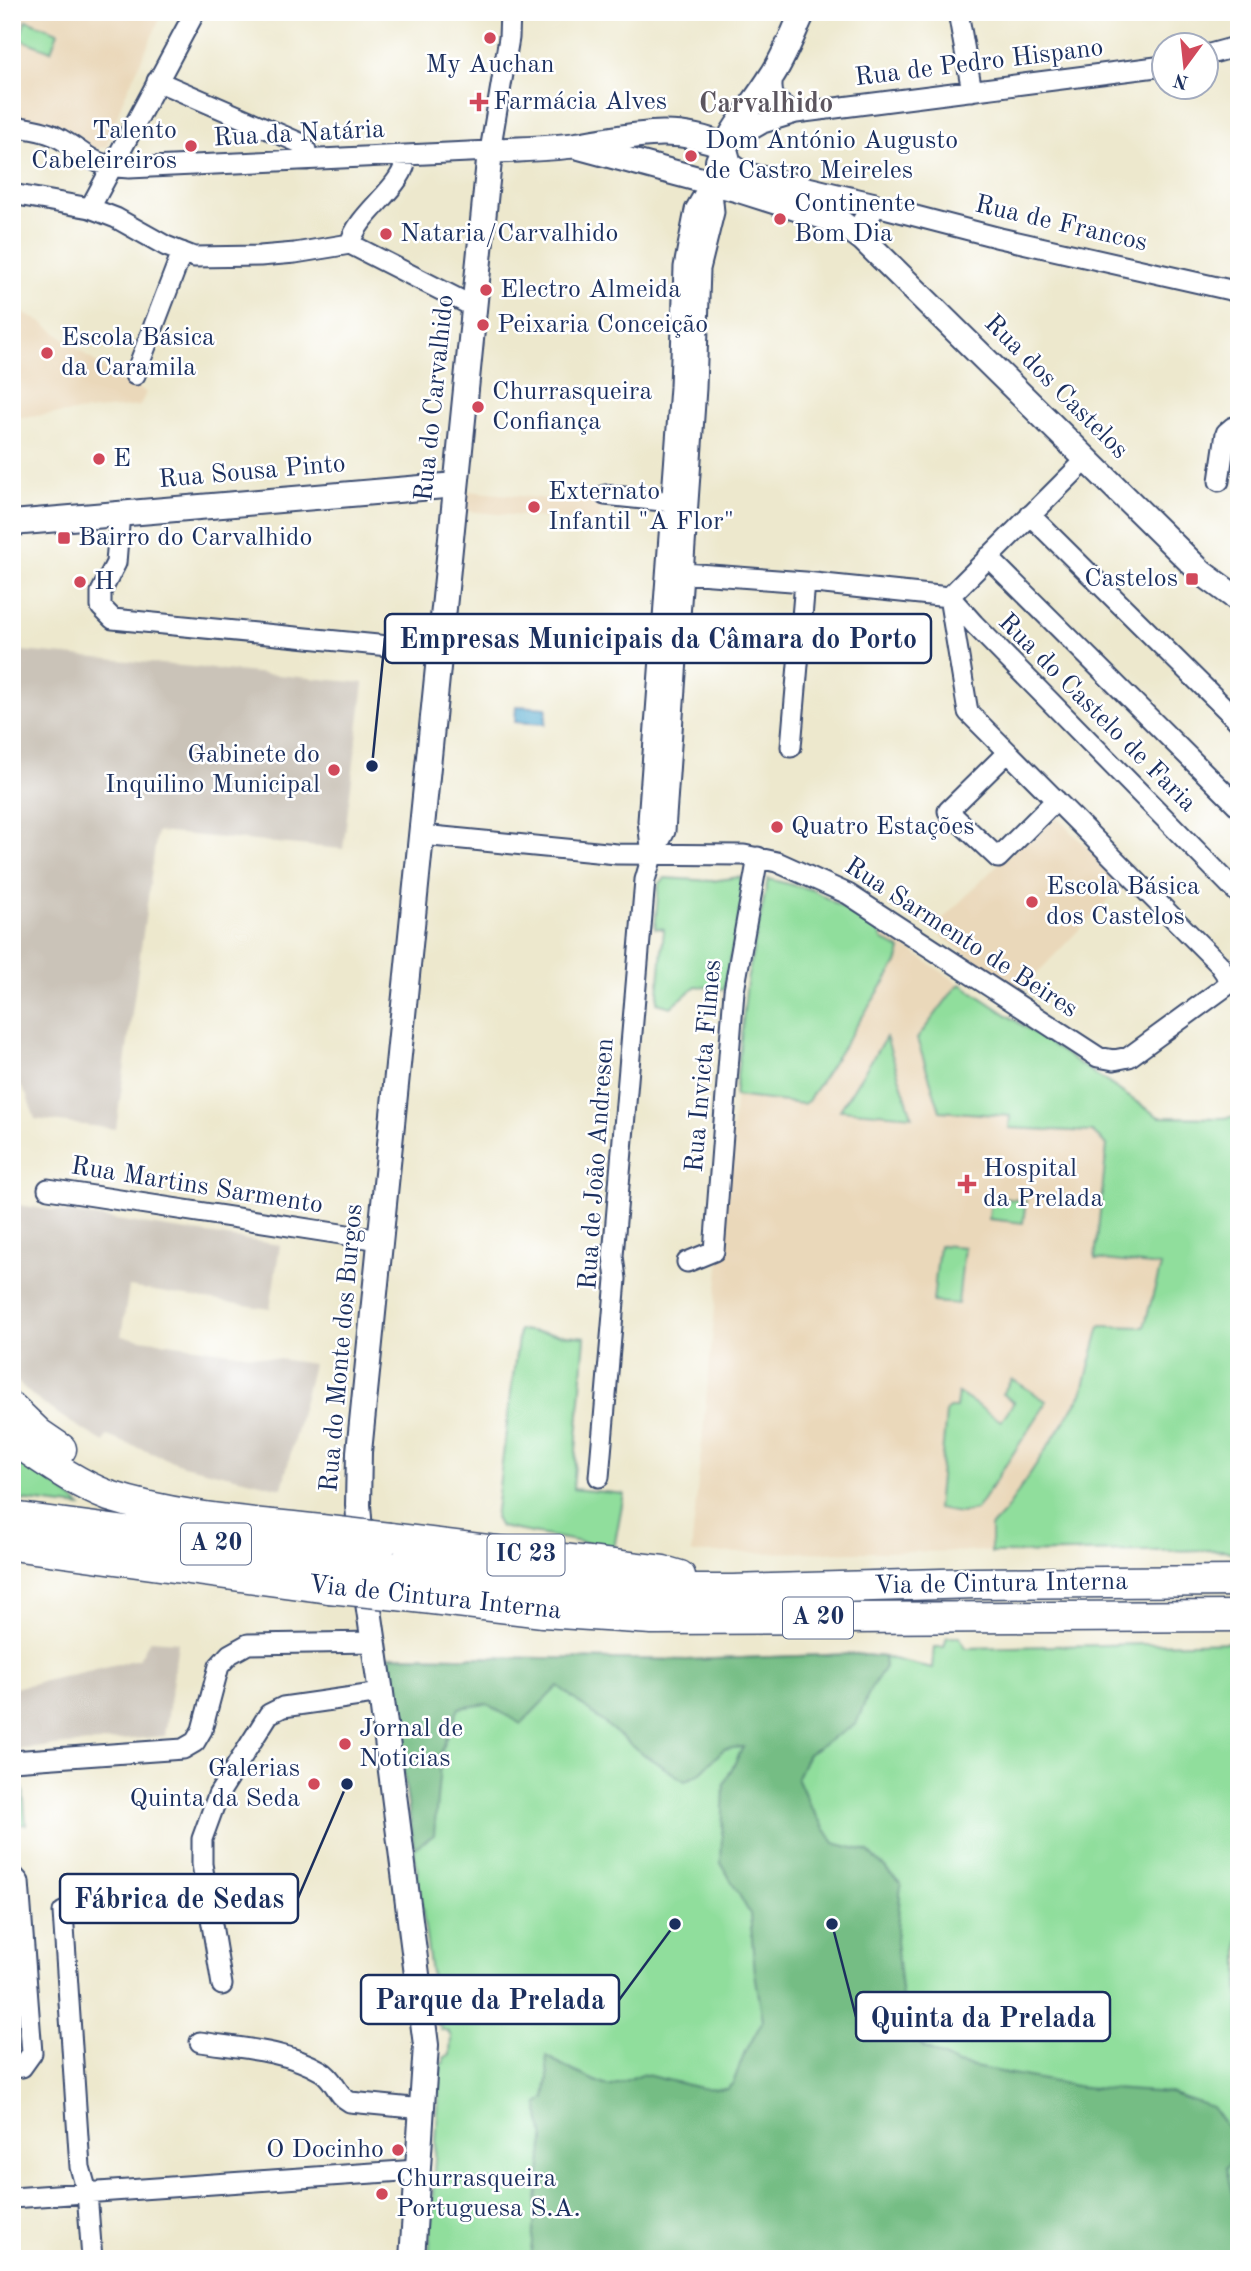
<svg xmlns="http://www.w3.org/2000/svg" width="1251" height="2271" font-family="'Old Standard TT',serif">
  <style>
    .built { fill: #ead8ba }
    .industrial { fill: #cac3b8 }
    .green { fill: #90de9c; stroke: #56867d; stroke-width: 2 }
    .forest { fill: #74bd84; stroke: #487671; stroke-width: 2 }
    .water { fill: #52aacf; stroke: #366c96; stroke-width: 2 }
    .lines { fill: none; stroke-linecap: round; stroke-linejoin: round }
    .minor-casing { stroke: #3a4b6f; stroke-width: 23 }
    .major-casing { stroke: #3a4b6f; stroke-width: 28 }
    .highway-casing { stroke: #3a4b6f; stroke-width: 33 }
    .minor { stroke: #fff; stroke-width: 19 }
    .major { stroke: #fff; stroke-width: 24 }
    .highway { stroke: #fff; stroke-width: 30 }
    .highway-bridge-casing { stroke: #3a4b6f; stroke-width: 33; stroke-linecap: butt }
    .highway-bridge { stroke: #fff; stroke-width: 30 }
    .poi-dot { fill: #d1495b; stroke: #fff; stroke-width: 2.5 }
    .labels { text-anchor: middle; dominant-baseline: central; stroke-width: 5; stroke-linejoin: round; paint-order: stroke }
    .shield { fill: #fff; stroke: #5f6d8e; stroke-width: 2 }
    .shield-label { font-size: 24px; font-weight: bold; fill: #1b2f5e }
    .street-label { font-size: 26px; fill: #1b2f5e; stroke: #fff }
    .poi-label { font-size: 26px; fill: #1b2f5e; stroke: #fff; text-anchor: start }
    .neighbourhood-label { font-size: 28px; font-weight: bold; fill: #5c565f; stroke: #fff }
    .leader { fill: none; stroke: #1b2f5e; stroke-width: 2.5 }
    .callout-dot { fill: #1b2f5e; stroke: #fff; stroke-width: 2.5 }
    .callout { fill: #fff; stroke: #1b2f5e; stroke-width: 2.5 }
    .callout-label { font-size: 28px; text-anchor: middle; font-weight: bold; fill: #1b2f5e }
  </style>
  <rect width="100%" height="100%" fill="#fff"/>
  <filter id="ink" filterUnits="userSpaceOnUse"><feTurbulence type="fractalNoise" baseFrequency=".0143" numOctaves="2"/><feDisplacementMap in="SourceGraphic" scale="14" xChannelSelector="R" yChannelSelector="G"/><feConvolveMatrix kernelMatrix="1 2 1 2 8 2 1 2 1" color-interpolation-filters="sRGB"/></filter>
  <filter id="wash" filterUnits="userSpaceOnUse"><feTurbulence type="fractalNoise" baseFrequency=".00686" numOctaves="4" result="noise"/><feDisplacementMap in="SourceGraphic" scale="28" xChannelSelector="R" yChannelSelector="G"/><feGaussianBlur stdDeviation="1.57" result="paint"/><feColorMatrix in="noise" values="0 0 0 0 0 0 0 0 0 0 0 0 0 0 0 0 0 1.4 0 .05"/><feComposite in="paint" operator="in"/></filter>
  <g filter="url(#wash)">
    <rect width="100%" height="100%" fill="#ede8cd"/>
    <!-- built -->
    <path class="built" d="M 12,12 L 163,12 L 122,102 L 107,147 L 95,149 L 60,124 L 12,116 Z
      M 12,307 L 43,323 L 122,382 L 146,392 L 140,406 L 12,418 Z
      M 468,491 L 601,504 L 599,523 L 466,511 Z
      M 1051,811 L 1123,884 L 1020,991 L 932,930 Z
      M 768,879 L 813,890 L 875,927 L 1159,1117 L 1222,1118 L 1224,1550 L 691,1553 L 747,981 Z"/>
    <!-- industrial -->
    <path class="industrial" d="M 12,650 L 364,683 L 343,849 L 157,832 L 116,1129 L 35,1119 L 27,1096 L 12,1073 Z
      M 12,1204 L 280,1245 L 270,1309 L 129,1287 L 121,1336 L 313,1364 L 282,1488 L 183,1465 L 107,1436 L 104,1442 L 70,1422 L 35,1398 L 12,1377 Z
      M 150,1640 L 178,1642 L 165,1736 L 12,1750 L 14,1688 L 139,1659 Z"/>
    <!-- green -->
    <path class="green" d="M 26,20 L 58,32 L 51,51 L 19,39 Z
      M 739,877 L 746,882 L 724,989 L 696,986 L 671,1007 L 657,1003 L 664,929 L 655,928 L 659,884 L 665,878 L 712,881 Z
      M 768,879 L 813,890 L 875,927 L 880,933 L 882,939 L 901,950 L 897,963 L 808,1101 L 803,1104 L 735,1096 L 747,981 Z
      M 961,984 L 1159,1117 L 1222,1118 L 1239,1116 L 1239,1555 L 1224,1550 L 991,1553 L 991,1527 L 1005,1512 L 1082,1394 L 1100,1326 L 1144,1327 L 1161,1266 L 1095,1259 L 1107,1145 L 1092,1132 L 1009,1128 L 1010,1116 L 940,1111 L 917,1039 L 956,987 Z
      M 886,1037 L 912,1116 L 840,1110 Z
      M 991,1197 L 1026,1201 L 1023,1223 L 989,1219 Z
      M 939,1245 L 964,1247 L 958,1304 L 933,1302 Z
      M 519,1330 L 585,1337 L 573,1489 L 624,1494 L 614,1548 L 500,1527 L 495,1518 Z
      M 1012,1379 L 1046,1401 L 1045,1405 L 976,1510 L 960,1513 L 937,1509 L 946,1413 L 949,1408 L 956,1408 L 958,1393 L 1001,1421 L 1014,1402 L 1002,1394 Z
      M 12,1454 L 59,1488 L 81,1507 L 12,1499 Z
      M 947,1637 L 960,1637 L 965,1648 L 1239,1642 L 1239,2259 L 432,2259 L 429,2254 L 441,2063 L 444,2063 L 444,2058 L 450,2054 L 451,2037 L 448,2031 L 441,2029 L 441,2025 L 438,2025 L 388,1656 L 687,1660 L 854,1654 L 884,1657 L 932,1668 L 934,1647 L 944,1647 Z
      M 23,1788 L 26,1824 L 12,1825 L 12,1789 Z"/>
    <!-- forest -->
    <path class="forest" d="M 854,1654 L 884,1657 L 885,1667 L 871,1688 L 856,1724 L 808,1754 L 797,1777 L 810,1806 L 834,1843 L 869,1852 L 901,1884 L 896,1941 L 903,2009 L 923,2047 L 958,2064 L 1082,2087 L 1170,2093 L 1212,2107 L 1239,2144 L 1239,2150 L 1226,2168 L 1239,2222 L 1239,2259 L 530,2259 L 544,2140 L 538,2104 L 545,2099 L 548,2077 L 546,2056 L 575,2072 L 609,2087 L 642,2074 L 701,2088 L 727,2089 L 733,2083 L 744,2055 L 763,2020 L 755,1973 L 750,1914 L 721,1863 L 724,1784 L 743,1747 L 724,1749 L 699,1774 L 685,1781 L 640,1752 L 558,1686 L 521,1724 L 487,1704 L 459,1708 L 441,1753 L 434,1835 L 414,1848 L 388,1656 L 687,1660 Z"/>
    <!-- water -->
    <path class="water" d="M 516,706 L 547,708 L 545,724 L 515,722 Z"/>
  </g>
  <g filter="url(#ink)">
    <g class="lines">
      <!-- minor casing -->
      <g class="minor-casing">
        <path id="minor" d="M 958,12 L 972,91
          M 1206,55 L 1239,46
          M 773,76 C 769,99 776,102 796,113
          M 157,81 L 300,143 L 306,150 L 307,160
          M 12,126 C 26,128 43,130 55,136 C 87,152 88,166 129,168 L 490,151 L 509,38 L 510,12
          M 728,143 L 763,123 L 796,113 L 1164,66
          M 12,194 L 90,208 L 116,218 L 166,246 L 194,257 L 260,256 L 295,253 L 350,244 C 358,211 407,186 406,155
          M 873,205 L 1000,238 L 1239,292
          M 90,208 L 195,12
          M 350,244 L 474,307
          M 135,375 L 182,252
          M 1219,481 L 1226,433 L 1233,427 L 1239,426
          M 605,495 L 672,502
          M 120,513 L 116,563 L 101,592 L 101,607 L 113,619 L 439,651
          M 1030,515 L 1239,722
          M 988,557 L 1239,807
          M 671,572 L 805,582 L 949,597
          M 949,597 L 968,712 L 1218,963 L 1225,973 L 1229,984
          M 949,597 L 1087,459
          M 950,597 L 974,624 L 1239,894
          M 791,747 L 805,582
          M 1008,752 L 948,811 L 998,858 L 1056,800
          M 422,835 L 617,854 L 744,855 L 777,862 L 848,894 L 1098,1057 L 1114,1060 L 1129,1057 L 1229,984 L 1239,983
          M 652,856 L 648,821 L 680,387 L 684,267 L 695,210 L 711,182
          M 48,1189 L 380,1240
          M 687,1262 L 714,1251 L 734,991 L 758,857
          M 599,1477 L 616,1279 L 613,1256 L 645,880 L 652,856 L 665,831 L 696,388 L 700,269 L 714,212 L 711,182
          M 12,1761 L 183,1749 L 195,1742 L 202,1730 L 219,1666 L 230,1654 L 248,1644 L 375,1642
          M 12,1874 L 19,1882 L 32,2053 L 22,2067 L 12,2068
          M 63,1912 L 80,2167 L 87,2192 L 92,2259
          M 222,1985 L 202,1864 L 202,1839 L 218,1795 L 269,1714 L 283,1707 L 381,1693
          M 200,2042 C 240,2048 285,2050 321,2071 C 336,2080 335,2094 350,2102 L 423,2109
          M 12,2198 L 417,2170"/>
      </g>
      <!-- major casing -->
      <g class="major-casing">
        <path id="major" d="M 724,146 L 729,164 L 742,174 L 873,205 L 858,235
          M 579,147 L 739,190 L 840,222 L 863,239 L 1202,573 L 1239,600
          M 718,161 C 731,129 753,106 771,77 C 784,58 793,33 803,12
          M 12,523 L 456,485
          M 412,2259 L 426,2045 L 381,1693 L 363,1568 L 358,1505 L 359,1452 L 490,151 C 519,149 548,149 576,145 C 629,137 673,123 724,146"/>
      </g>
      <!-- highway casing -->
      <g class="highway-casing">
        <path id="highway" d="M 12,1408 L 39,1434 L 61,1449
          M 12,1438 C 38,1457 79,1485 109,1496 C 177,1518 251,1522 321,1530
          M 12,1517 L 325,1558
          M 389,1538 L 663,1571 L 680,1576
          M 12,1545 L 329,1588
          M 393,1567 L 548,1583 L 656,1590 L 733,1590 L 975,1583 L 1239,1581
          M 398,1595 L 543,1612 L 652,1619 L 1239,1616"/>
      </g>
      <!-- minor -->
      <use href="#minor" class="minor"/>
      <!-- major -->
      <use href="#major" class="major"/>
      <!-- highway -->
      <use href="#highway" class="highway"/>
      <!-- highway-bridge casing -->
      <g class="highway-bridge-casing">
        <path id="highway-bridge" d="M 321,1530 L 389,1538
          M 325,1558 L 393,1567
          M 329,1588 L 398,1595"/>
      </g>
      <!-- highway-bridge -->
      <use href="#highway-bridge" class="highway-bridge"/>
    </g>
  </g>
  <!-- markers -->
  <g class="poi-dot">
    <circle cx="490" cy="38" r="7"/>
    <path d="M475.5 91.5h7v7h7v7h-7v7h-7v-7h-7v-7h7z"/>
    <circle cx="191" cy="146" r="7"/>
    <circle cx="691" cy="156" r="7"/>
    <circle cx="780" cy="219" r="7"/>
    <circle cx="386" cy="234" r="7"/>
    <circle cx="486" cy="290" r="7"/>
    <circle cx="483" cy="325" r="7"/>
    <circle cx="47" cy="353" r="7"/>
    <circle cx="478" cy="407" r="7"/>
    <circle cx="99" cy="459" r="7"/>
    <circle cx="534" cy="507" r="7"/>
    <rect x="57" y="531" width="14" height="14" rx="3.5"/>
    <rect x="1185" y="572" width="14" height="14" rx="3.5"/>
    <circle cx="80" cy="582" r="7"/>
    <circle cx="334" cy="770" r="7"/>
    <circle cx="777" cy="827" r="7"/>
    <circle cx="1032" cy="902" r="7"/>
    <path d="M963.5 1173.5h7v7h7v7h-7v7h-7v-7h-7v-7h7z"/>
    <circle cx="345" cy="1744" r="7"/>
    <circle cx="314" cy="1784" r="7"/>
    <circle cx="398" cy="2150" r="7"/>
    <circle cx="382" cy="2194" r="7"/>
  </g>
  <g class="labels">
    <!-- shield labels -->
    <g class="shield">
      <rect x="181" y="1523.5" width="70" height="41" rx="5"/>
      <rect x="487.5" y="1534.5" width="77" height="41" rx="5"/>
      <rect x="783" y="1597.5" width="70" height="41" rx="5"/>
    </g>
    <g class="shield-label">
      <text x="216" y="1544">A 20</text>
      <text x="526" y="1555">IC 23</text>
      <text x="818" y="1618">A 20</text>
    </g>
    <!-- street labels -->
    <g class="street-label">
      <text transform="translate(979 63) rotate(-7)">Rua de Pedro Hispano</text>
      <text transform="translate(299 134) rotate(-3)">Rua da Natária</text>
      <text transform="translate(1061 224) rotate(13)">Rua de Francos</text>
      <text transform="translate(1056 387) rotate(45)">Rua dos Castelos</text>
      <text transform="translate(435 398) rotate(-84)">Rua do Carvalhido</text>
      <text transform="translate(252 472) rotate(-5)">Rua Sousa Pinto</text>
      <text transform="translate(1097 713) rotate(45)">Rua do Castelo de Faria</text>
      <text transform="translate(961 938) rotate(33)">Rua Sarmento de Beires</text>
      <text transform="translate(704 1066) rotate(-85)">Rua Invicta Filmes</text>
      <text transform="translate(597 1164) rotate(-86)">Rua de João Andresen</text>
      <text transform="translate(197 1186) rotate(9)">Rua Martins Sarmento</text>
      <text transform="translate(342 1348) rotate(-85)">Rua do Monte dos Burgos</text>
      <text transform="translate(1001 1584) rotate(-1)">Via de Cintura Interna</text>
      <text transform="translate(435 1598) rotate(6)">Via de Cintura Interna</text>
    </g>
    <!-- poi labels -->
    <g class="poi-label">
      <text x="490" y="65" text-anchor="middle">My Auchan</text>
      <text x="493" y="102">Farmácia Alves</text>
      <text x="177" y="131" text-anchor="end">Talento<tspan x="177" dy="30">Cabeleireiros</tspan></text>
      <text x="705" y="141">Dom António Augusto<tspan x="705" dy="30">de Castro Meireles</tspan></text>
      <text x="794" y="204">Continente<tspan x="794" dy="30">Bom Dia</tspan></text>
      <text x="400" y="234">Nataria/Carvalhido</text>
      <text x="500" y="290">Electro Almeida</text>
      <text x="497" y="325">Peixaria Conceição</text>
      <text x="61" y="338">Escola Básica<tspan x="61" dy="30">da Caramila</tspan></text>
      <text x="492" y="392">Churrasqueira<tspan x="492" dy="30">Confiança</tspan></text>
      <text x="113" y="459">E</text>
      <text x="548" y="492">Externato<tspan x="548" dy="30">Infantil "A Flor"</tspan></text>
      <text x="78" y="538">Bairro do Carvalhido</text>
      <text x="1178" y="579" text-anchor="end">Castelos</text>
      <text x="94" y="582">H</text>
      <text x="320" y="755" text-anchor="end">Gabinete do<tspan x="320" dy="30">Inquilino Municipal</tspan></text>
      <text x="791" y="827">Quatro Estações</text>
      <text x="1046" y="887">Escola Básica<tspan x="1046" dy="30">dos Castelos</tspan></text>
      <text x="983" y="1169">Hospital<tspan x="983" dy="30">da Prelada</tspan></text>
      <text x="359" y="1729">Jornal de<tspan x="359" dy="30">Noticias</tspan></text>
      <text x="300" y="1769" text-anchor="end">Galerias<tspan x="300" dy="30">Quinta da Seda</tspan></text>
      <text x="384" y="2150" text-anchor="end">O Docinho</text>
      <text x="396" y="2179">Churrasqueira<tspan x="396" dy="30">Portuguesa S.A.</tspan></text>
    </g>
    <!-- neighbourhood labels -->
    <g class="neighbourhood-label">
      <text x="766" y="105">Carvalhido</text>
    </g>
  </g>
  <!-- callouts -->
  <path class="leader" d="M372 766L385 638M347 1784L298 1898M675 1924L619 2000M832 1924L856 2017"/>
  <g class="callout-dot">
    <circle cx="372" cy="766" r="7"/>
    <circle cx="347" cy="1784" r="7"/>
    <circle cx="675" cy="1924" r="7"/>
    <circle cx="832" cy="1924" r="7"/>
  </g>
  <g class="callout">
    <rect x="385" y="614" width="546" height="49" rx="7"/>
    <rect x="60" y="1874" width="238" height="49" rx="7"/>
    <rect x="361" y="1975" width="258" height="49" rx="7"/>
    <rect x="856" y="1992" width="254" height="49" rx="7"/>
  </g>
  <g class="callout-label">
    <text x="658" y="648">Empresas Municipais da Câmara do Porto</text>
    <text x="179" y="1908">Fábrica de Sedas</text>
    <text x="490" y="2009">Parque da Prelada</text>
    <text x="983" y="2027">Quinta da Prelada</text>
  </g>
  <!-- margin -->
  <rect width="1251" height="2271" fill="none" stroke="#fff" stroke-width="42"/>
  <!-- north arrow -->
  <g transform="translate(1185 66) rotate(195)"><circle r="33" fill="#ffffff" stroke="#a4acbf" stroke-width="2"/>
  <path d="M0-5L12 26L0 18L-12 26Z" fill="#d1495b"/>
  <text y="-10" font-size="19" font-weight="bold" text-anchor="middle" fill="#1b2f5e">N</text>
  </g>
</svg>
